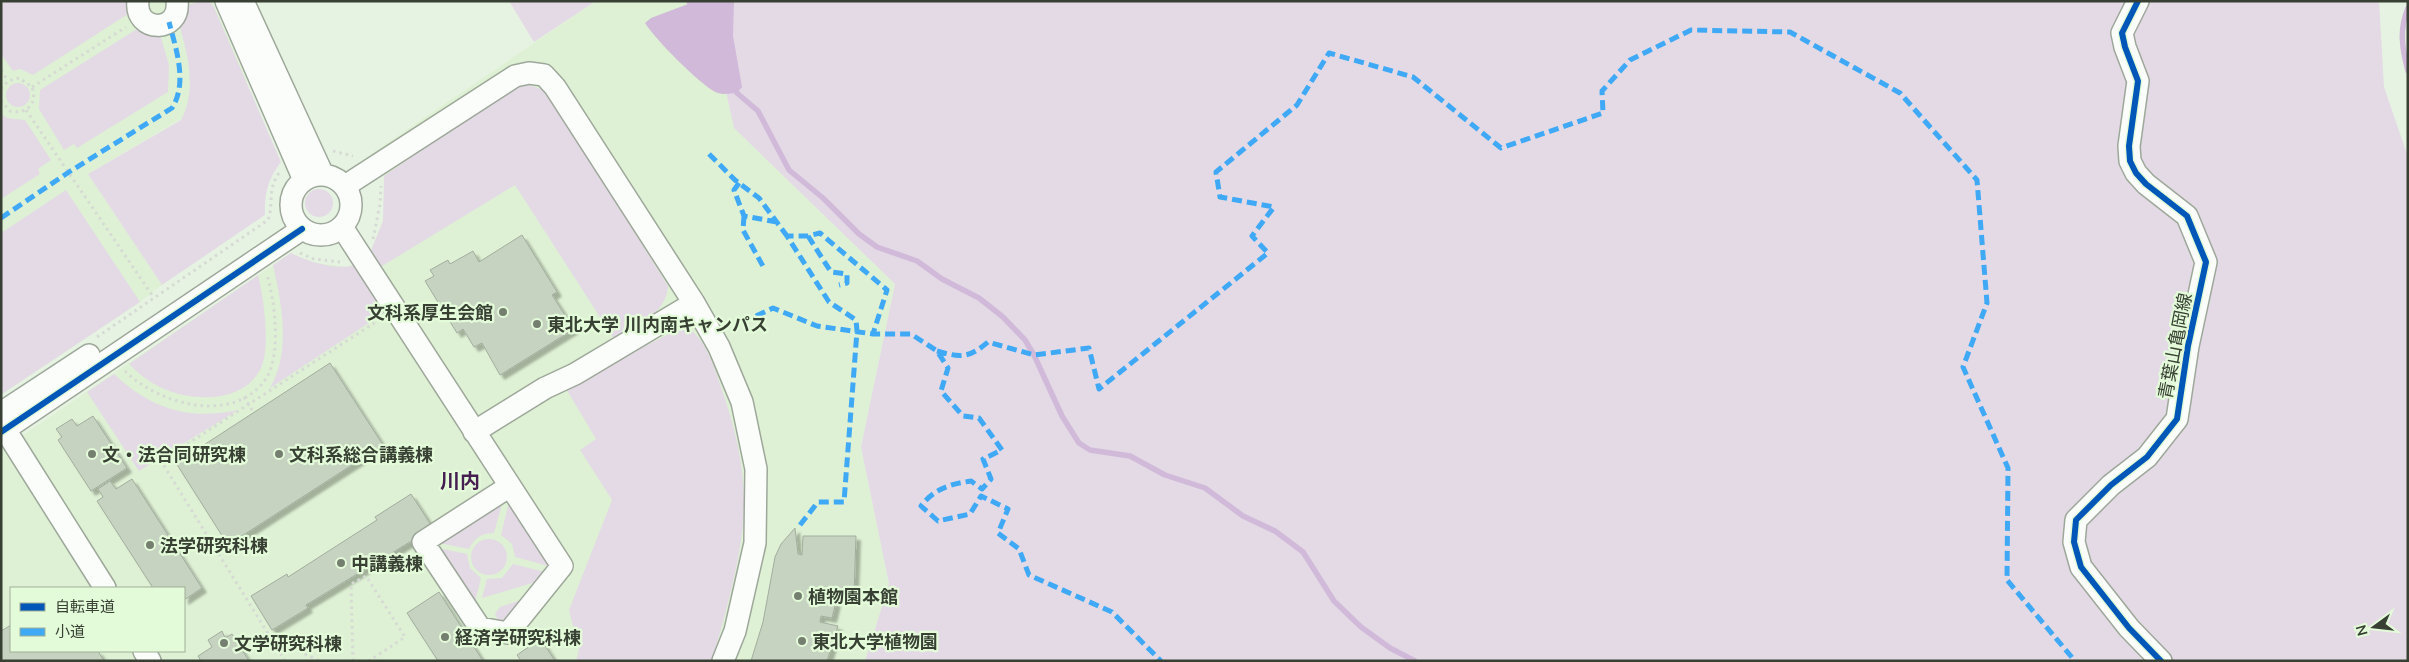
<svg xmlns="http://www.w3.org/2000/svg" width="2409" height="662" font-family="Mulish,'Noto Sans JP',sans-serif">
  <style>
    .built { fill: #def1d4; fill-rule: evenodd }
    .green { fill: #e3dae5 }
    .water { fill: #d1b9d9 }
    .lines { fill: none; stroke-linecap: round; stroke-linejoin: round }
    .stream { stroke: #d1b9d9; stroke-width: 5.5 }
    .building { fill: #c6d3c0; stroke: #a3ad9f; filter: url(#shadow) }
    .minor-casing { stroke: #9ea89a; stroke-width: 24 }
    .path { stroke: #d6dad4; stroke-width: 3; stroke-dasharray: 2.5 4; stroke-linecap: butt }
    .minor { stroke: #fbfdfb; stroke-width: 21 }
    .quiet { stroke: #3fa9f5; stroke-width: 5; stroke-dasharray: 10 5; stroke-linecap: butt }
    .cycleway-casing { stroke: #e4fbda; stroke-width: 9 }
    .cycleway { stroke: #0057b8; stroke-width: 6 }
    .poi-dot { fill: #757f70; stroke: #e4fbda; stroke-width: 2 }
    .labels { text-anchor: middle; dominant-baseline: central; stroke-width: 4.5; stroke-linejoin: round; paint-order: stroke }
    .poi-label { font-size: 18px; font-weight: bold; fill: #374033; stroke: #e4fbda; text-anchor: start }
    .street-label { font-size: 18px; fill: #374033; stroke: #e4fbda }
    .quarter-label { font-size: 20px; font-weight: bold; fill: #461e52; stroke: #e4fbda }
  </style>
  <defs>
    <filter id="shadow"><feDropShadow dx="4.5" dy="4.5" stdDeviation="1" flood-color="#0004"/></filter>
  </defs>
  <rect width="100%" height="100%" fill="#e7f3e2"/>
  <!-- built -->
  <path class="built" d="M 1,1 L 212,1 L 247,80 L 88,174 L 162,285 L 140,302 L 1,395 Z
    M 596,1 L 706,1 L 734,128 L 895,284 L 861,447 L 889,584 L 865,661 L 1,661 L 1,450 L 291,253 L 311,262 L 348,267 L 370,253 L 383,221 L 385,193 L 384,176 L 371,154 ZM 11,588 L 184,588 L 184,651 L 11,651 Z"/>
  <!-- green -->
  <path class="green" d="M 6,1 L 127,1 L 128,14 L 33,75 L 20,69 L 13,71 L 1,54 L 1,4 Z
    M 201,1 L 208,1 L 213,5 L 281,162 C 268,179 264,194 265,215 L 162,285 L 88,174 L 181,120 C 197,90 188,55 179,24 L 187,15 L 188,5 Z
    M 509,1 L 596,1 L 534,42 Z
    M 706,1 L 2379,1 L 2384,87 L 2408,157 L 2408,661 L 865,661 L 889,584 L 861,447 L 895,284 L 734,128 Z
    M 137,29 L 144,33 L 160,34 L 169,65 L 168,92 L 77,148 L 74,144 L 64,150 L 39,109 L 40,90 Z
    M6 95a12 12 0 1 1 24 0a12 12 0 1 1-24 0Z
    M 527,84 L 546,91 L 668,286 C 666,315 637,324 614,339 L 515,185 L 379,268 L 370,253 L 383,221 L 384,176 L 509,90 L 516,85 Z
    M 1,114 L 7,118 L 25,120 L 51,160 L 38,169 L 40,174 L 1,199 Z
    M305 203a14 14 0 1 1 28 0a14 14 0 1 1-28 0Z
    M 66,190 L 140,302 L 2,394 L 1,233 Z
    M 291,253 C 306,261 338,271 354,265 L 384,313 L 270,388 C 291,351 282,305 273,265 Z
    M 258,275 C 264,297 271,351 260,370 C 241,405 186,402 156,385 C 146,380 137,372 129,364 Z
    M 689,329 C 705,339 714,366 720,384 C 734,423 745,466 744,508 C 743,553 725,616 712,661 L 576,661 L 579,650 L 569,610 L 612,500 L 580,450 L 596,439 L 565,387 L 671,333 Z
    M 114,374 C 150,408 188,421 238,410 L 139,471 L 87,392 Z
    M 509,502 L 551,563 L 548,566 L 515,557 L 512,544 L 501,535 Z
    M 502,504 L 494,533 C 482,533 475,537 469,549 L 439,543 Z
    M471 557a18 18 0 1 1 36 0a18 18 0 1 1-36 0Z
    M 438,548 L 467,554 L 470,568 L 481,578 L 473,610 Z
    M 513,564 L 549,573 L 546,579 L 482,598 L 487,579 L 502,578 Z
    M 527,598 L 510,621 L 499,622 L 495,614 L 500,607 Z"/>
  <!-- water -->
  <path class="water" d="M 696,1 L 734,1 L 733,36 L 742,87 L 737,93 C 731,93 724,95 718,93 C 703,88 654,38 645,23 L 651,18 Z"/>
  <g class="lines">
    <!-- stream -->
    <path class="stream" d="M 689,1 L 690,4
      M 2408,8 C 2399,30 2402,48 2408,71
      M 737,93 L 758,111 L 789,170 L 823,198 L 859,234 L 877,247 L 917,261 L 942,279 L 979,298 L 1003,317 L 1025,340 L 1034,355 L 1062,416 L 1079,443 L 1090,450 L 1130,456 L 1165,475 L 1205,488 L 1243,516 L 1275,531 L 1303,552 L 1334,601 L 1361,627 L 1390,648 L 1415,661"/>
  </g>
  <!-- building -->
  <path class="building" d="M 522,235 L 557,292 L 552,295 L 574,329 L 500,375 L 482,343 L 474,347 L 463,329 L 457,333 L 425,281 L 434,276 L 430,270 L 448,260 L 450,264 L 473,251 L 479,262 Z
    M 330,363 L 383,445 L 228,545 L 176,463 Z
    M 93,416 L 127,468 L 91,491 L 58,440 L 62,437 L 56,429 L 72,419 L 77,426 Z
    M 132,479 L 202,588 L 184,600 L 184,588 L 153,588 L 97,501 L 103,497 L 98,489 L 110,481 L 116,489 Z
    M 411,494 L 433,528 L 306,605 L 308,608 L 272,630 L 251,596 L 287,574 L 288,577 L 377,520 L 375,517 Z
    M 795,528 L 798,554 L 802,555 L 803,536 L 856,536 L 854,593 L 828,592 L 826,599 L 836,602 L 832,618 L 821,616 L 820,622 L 838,626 L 827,661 L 751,661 L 763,622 L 775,557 L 781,544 Z
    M 439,592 L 483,661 L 438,661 L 407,613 Z
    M 11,625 L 11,651 L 98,651 L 104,661 L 1,661 L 1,631 Z
    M 222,631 L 225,638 L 232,634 L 249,661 L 201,661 L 198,656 L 212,647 L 208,640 Z
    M 539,636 L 555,661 L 521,661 L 517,655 L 530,646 L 528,643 Z"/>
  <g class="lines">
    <!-- minor casing -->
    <g class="minor-casing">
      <path id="minor" d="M 138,1 C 134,33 181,34 177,1
        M 226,1 L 304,180
        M 243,1 L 323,175
        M 2138,1 L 2122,33 L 2125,47 L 2138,81 L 2129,146 L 2130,161 L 2136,173 L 2146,184 L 2187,216 L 2206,262 L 2188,346 L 2177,419 L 2147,457 L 2111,485 L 2076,520 L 2074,542 L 2081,567 L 2129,628 L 2161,661
        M291 205a30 30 0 1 1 60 0a30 30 0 1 1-60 0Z
        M 345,186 L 515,76 L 529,73 L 544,75 L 555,87 L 694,303 L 719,347 L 742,402 L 756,469 L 755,543 L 735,631 L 723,661
        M 342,227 L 562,566 L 508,633 L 480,628 L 423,542 L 510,486
        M 1,413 L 89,355
        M 1,423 L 105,588
        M 1,432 L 302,229
        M 474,432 L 545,388 L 575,374 L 694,303
        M 144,651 L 150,661"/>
    </g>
    <!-- path -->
    <path class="path" d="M 1,70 L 8,81
      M 32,87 L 126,27
      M 1,89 L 8,81 L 19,78 L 32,87 C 38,103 27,115 10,111 L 1,101
      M 26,110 L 154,298
      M 333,151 L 353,156
      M 373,239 L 380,204 L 381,186
      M 300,253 L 314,259 L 340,262
      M 97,337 L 268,220 C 274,204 267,190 279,173
      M 125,371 C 159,405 236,426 267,377 C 281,353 275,301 267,275
      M 244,397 L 254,413
      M 270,636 L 319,661
      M 285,661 L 161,461 L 379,320
      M 353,661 L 351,584 L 366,576 L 405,637 L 369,661"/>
    <!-- minor -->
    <use href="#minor" class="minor"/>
    <!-- quiet -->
    <path class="quiet" d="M 709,154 L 735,180 L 759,198 L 787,236
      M 739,183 L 734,190 L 744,216 L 777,222
      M 744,216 L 743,230 L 764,268
      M 1,218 L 69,172 L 172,108 C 188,83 176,49 169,22
      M 808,236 L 831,272 L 847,274 L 847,283 L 839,285
      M 756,316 L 773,308 L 817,326 L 873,334 L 911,334 L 937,351 L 948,368 L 941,391 L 963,416 L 979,418 L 1002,450 L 983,459 L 991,479 L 982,489 L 971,481 C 950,484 934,489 921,506 L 938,521 L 970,514 L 981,496 L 1008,509 L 998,533 L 1019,549 L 1029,575 L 1112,612 L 1161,661
      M 937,351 C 961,358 969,358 988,342 L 1034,355 L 1089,348 L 1099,389 L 1268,253 L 1252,236 L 1274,207 L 1220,197 L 1216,172 L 1297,105 L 1329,53 L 1413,77 L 1501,148 L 1603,113 L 1602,91 L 1630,60 L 1691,30 L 1790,32 L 1900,93 L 1977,180 L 1987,303 L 1963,367 L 2008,468 L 2007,580 L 2075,661
      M 800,525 L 818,502 L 844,502 L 857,331 L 856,320 L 829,302 L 787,236 L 808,236 L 820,233 L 887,290 L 873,334"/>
    <!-- cycleway casing -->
    <g class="cycleway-casing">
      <path id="cycleway" d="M 2138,1 L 2122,33 L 2125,47 L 2138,81 L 2129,146 L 2130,161 L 2136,173 L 2146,184 L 2187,216 L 2206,262 L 2188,346 L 2177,419 L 2147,457 L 2111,485 L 2076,520 L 2074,542 L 2081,567 L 2129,628 L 2161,661
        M 1,432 L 302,229"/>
    </g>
    <!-- cycleway -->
    <use href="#cycleway" class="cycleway"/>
  </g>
  <!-- markers -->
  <g class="poi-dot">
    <circle cx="503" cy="312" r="5"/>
    <circle cx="537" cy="324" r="5"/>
    <circle cx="92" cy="454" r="5"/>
    <circle cx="279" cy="454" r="5"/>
    <circle cx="150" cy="545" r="5"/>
    <circle cx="341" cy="563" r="5"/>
    <circle cx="798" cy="596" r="5"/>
    <circle cx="445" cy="637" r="5"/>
    <circle cx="802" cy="641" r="5"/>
    <circle cx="224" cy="643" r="5"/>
  </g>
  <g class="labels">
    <!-- poi labels -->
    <g class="poi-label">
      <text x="493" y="312" text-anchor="end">文科系厚生会館</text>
      <text x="547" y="324">東北大学 川内南キャンパス</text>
      <text x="102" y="454">文・法合同研究棟</text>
      <text x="289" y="454">文科系総合講義棟</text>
      <text x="160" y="545">法学研究科棟</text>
      <text x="351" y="563">中講義棟</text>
      <text x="808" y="596">植物園本館</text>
      <text x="455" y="637">経済学研究科棟</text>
      <text x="812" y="641">東北大学植物園</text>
      <text x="234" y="643">文学研究科棟</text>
    </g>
    <!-- street labels -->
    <g class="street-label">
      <text transform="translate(2175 346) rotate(-79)">青葉山亀岡線</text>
    </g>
    <!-- quarter labels -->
    <g class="quarter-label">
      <text x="460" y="480">川内</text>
    </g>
  </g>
  <!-- border -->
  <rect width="2409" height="662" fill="none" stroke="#374033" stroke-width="5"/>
  <!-- legend -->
  <rect x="10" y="587" width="175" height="65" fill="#e4fbda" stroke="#9fb097"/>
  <rect x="20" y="603" width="25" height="8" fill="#0057b8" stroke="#9fb097"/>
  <text x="55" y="612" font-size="15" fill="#374033">自転車道</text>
  <rect x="20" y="628" width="25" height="8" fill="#3fa9f5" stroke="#9fb097"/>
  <text x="55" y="637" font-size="15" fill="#374033">小道</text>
  <!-- north arrow -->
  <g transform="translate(2374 627) rotate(255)" stroke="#e4fbda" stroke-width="4" paint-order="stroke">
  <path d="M0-4L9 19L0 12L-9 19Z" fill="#374033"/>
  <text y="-8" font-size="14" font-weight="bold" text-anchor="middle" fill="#374033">N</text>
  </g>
</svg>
